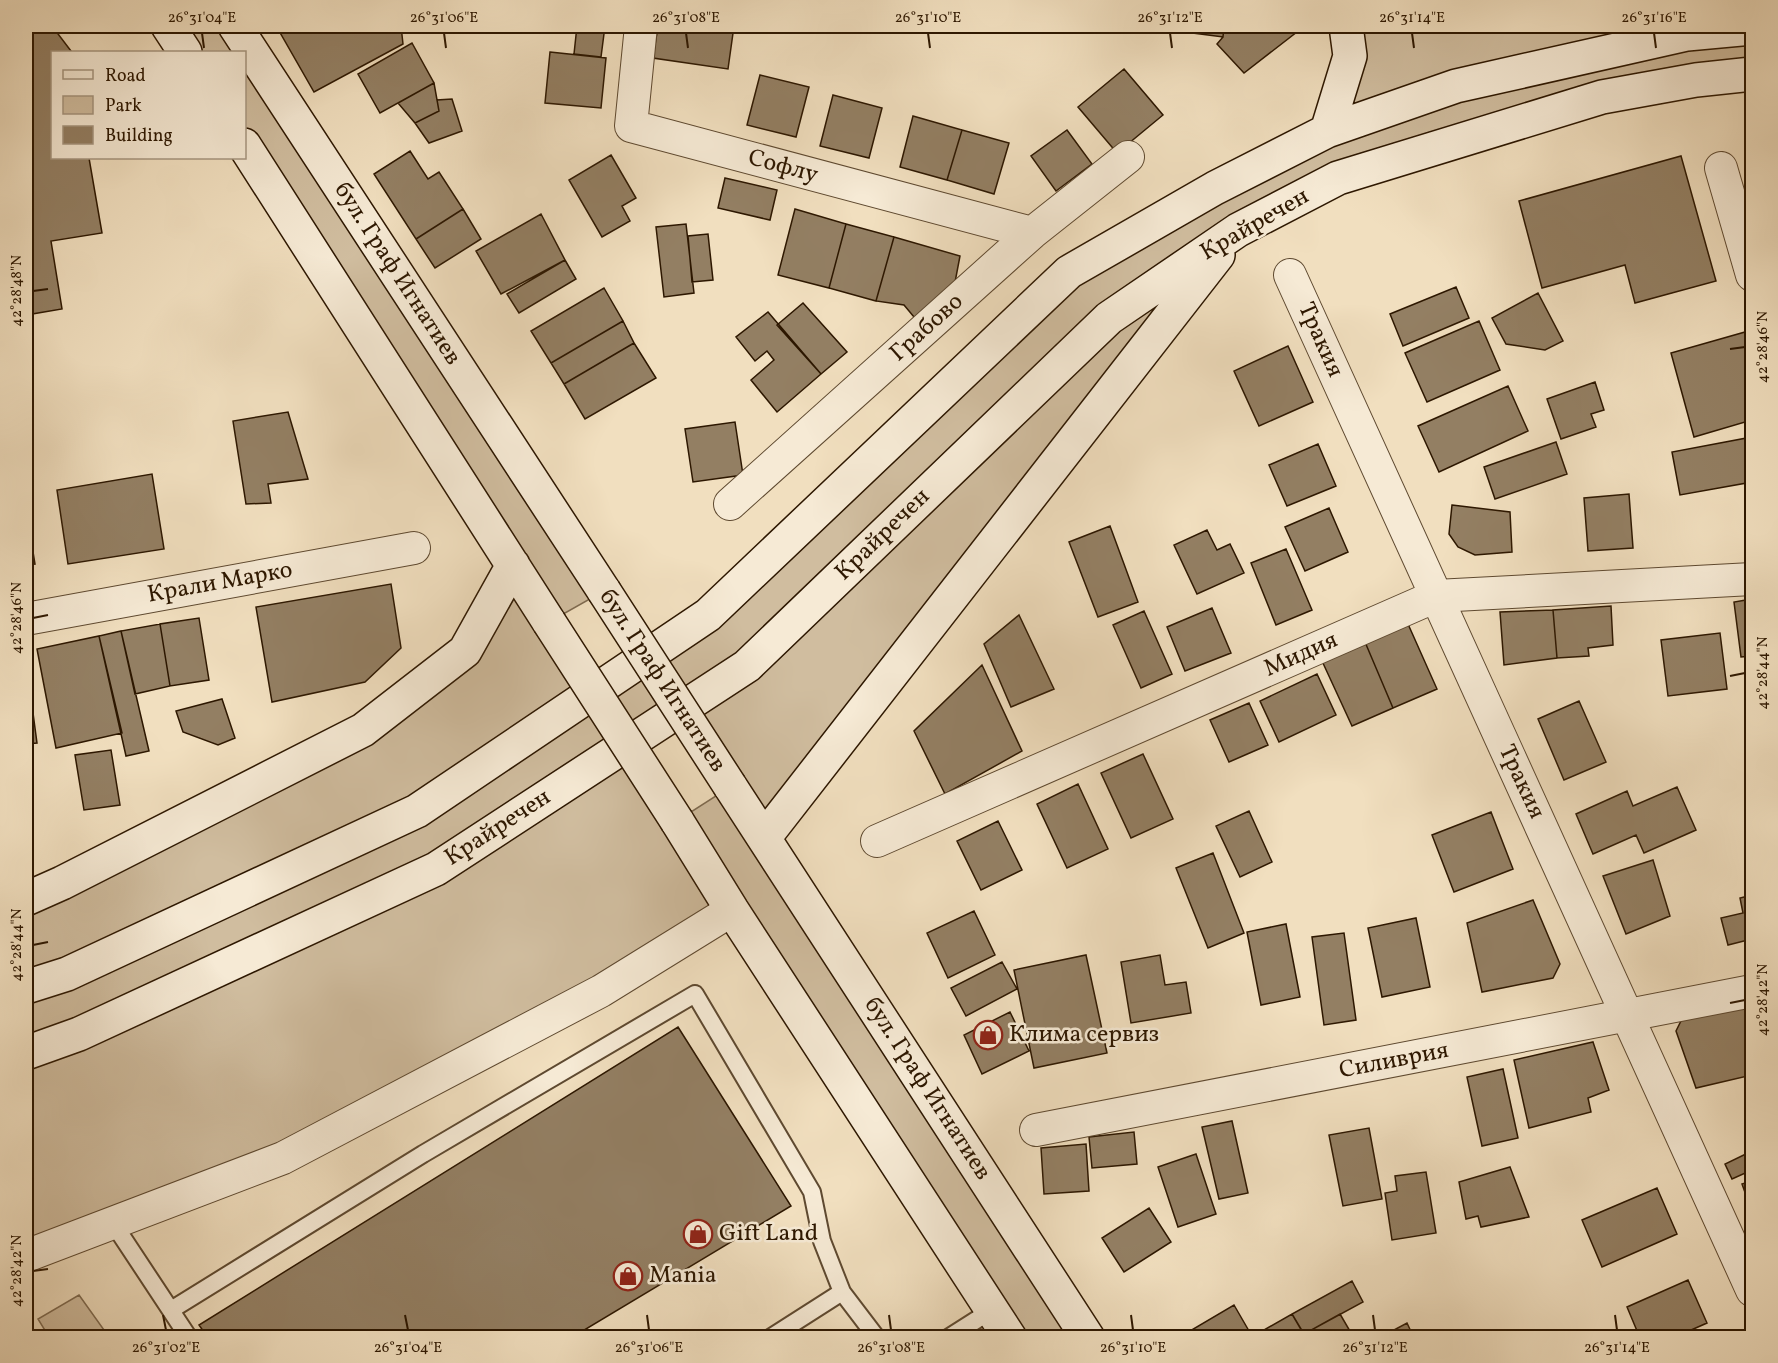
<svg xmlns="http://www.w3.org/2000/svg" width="1778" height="1363" font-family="Vollkorn,serif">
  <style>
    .green { fill: #d0bd9f; stroke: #7e6a50; stroke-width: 1.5; fill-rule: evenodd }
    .building { fill: #937f63; stroke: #2d1700; stroke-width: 1.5 }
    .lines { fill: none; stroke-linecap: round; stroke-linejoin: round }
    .lane-casing { stroke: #5e4930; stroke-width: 20 }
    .street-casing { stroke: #5e4930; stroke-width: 34 }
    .secondary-casing { stroke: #2d1700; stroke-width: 36 }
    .lane { stroke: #f6ead5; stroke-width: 16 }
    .street { stroke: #f6ead5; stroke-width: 32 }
    .secondary { stroke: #f6ead5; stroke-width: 33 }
    .secondary-bridge-casing { stroke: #2d1700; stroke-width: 36; stroke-linecap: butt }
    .secondary-bridge { stroke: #f6ead5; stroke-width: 33 }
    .ticks { fill: none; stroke: #2d1700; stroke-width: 2 }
    .labels { text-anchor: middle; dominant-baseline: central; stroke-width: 5; stroke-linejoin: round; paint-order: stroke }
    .street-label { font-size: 24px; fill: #2d1700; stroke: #f6ead5 }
    .poi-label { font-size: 24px; fill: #2d1700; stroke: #f6ead5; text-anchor: start }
    .neatline { fill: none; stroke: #2d1700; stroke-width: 2 }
    .ticks-label { font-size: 15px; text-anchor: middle; fill: #2d1700 }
  </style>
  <rect width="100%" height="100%" fill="#f1dfbf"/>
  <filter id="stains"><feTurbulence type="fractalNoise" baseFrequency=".00333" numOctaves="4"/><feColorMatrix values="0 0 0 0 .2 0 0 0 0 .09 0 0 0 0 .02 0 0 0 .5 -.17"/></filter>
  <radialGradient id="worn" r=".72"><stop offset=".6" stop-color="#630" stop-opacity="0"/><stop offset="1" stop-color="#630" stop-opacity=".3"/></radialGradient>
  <!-- green -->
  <path class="green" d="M 168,26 L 235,26 L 604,591 L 549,622 L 594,692 L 708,615 L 1069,272 L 1327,131 L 1346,26 L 1752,26 L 1752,74 L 1602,97 L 1238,230 L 764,837 L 1088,1337 L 948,1337 L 991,1310 L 732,910 L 283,1158 L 26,1256 L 26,899 L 363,730 L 465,651 L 513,566 L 245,145 L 244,52 L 185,52 ZM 682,712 L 730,787 L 677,821 L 629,745 Z
    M 79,1295 L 109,1337 L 49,1337 L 38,1319 Z"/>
  <!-- building -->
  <path class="building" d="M 26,26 L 52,26 L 71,51 L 71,52 L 52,52 L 52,158 L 89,158 L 102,233 L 51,241 L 62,309 L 26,315 L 26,248 L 33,247 L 26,201 Z
    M 284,26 L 401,26 L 403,44 L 314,92 L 278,29 Z
    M 577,26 L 605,26 L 601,57 L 574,54 Z
    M 658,26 L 734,26 L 728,69 L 653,58 Z
    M 1194,26 L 1224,26 L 1223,37 L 1193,33 Z
    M 1224,26 L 1301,26 L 1302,28 L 1244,73 L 1217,44 L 1223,37 Z
    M 412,43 L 434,83 L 380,113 L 358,74 Z
    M 550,52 L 606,58 L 601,108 L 545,103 Z
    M 1124,69 L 1163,115 L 1117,153 L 1078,107 Z
    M 760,75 L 809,87 L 796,137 L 747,125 Z
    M 434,83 L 439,111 L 415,123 L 398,103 Z
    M 833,95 L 882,108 L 869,158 L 820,146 Z
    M 452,99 L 462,131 L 429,143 L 415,123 L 439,111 L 437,100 Z
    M 913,116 L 962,130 L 947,180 L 900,167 Z
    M 962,130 L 1009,143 L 994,194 L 947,180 Z
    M 1067,130 L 1092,164 L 1056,191 L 1031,156 Z
    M 410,151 L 428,179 L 439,172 L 463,209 L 416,239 L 374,174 Z
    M 611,155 L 636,198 L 622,206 L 630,221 L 602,237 L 569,180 Z
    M 1681,156 L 1716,281 L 1635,303 L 1625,265 L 1542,288 L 1519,201 Z
    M 725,178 L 777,190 L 770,220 L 718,208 Z
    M 463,209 L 481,239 L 435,268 L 416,239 Z
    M 795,209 L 846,224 L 829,288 L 778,275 Z
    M 541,214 L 565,260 L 501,294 L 476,251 Z
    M 686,224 L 694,293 L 664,297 L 656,227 Z
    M 846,224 L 894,237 L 876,301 L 829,288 Z
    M 708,234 L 713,280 L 692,282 L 688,236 Z
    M 894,237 L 960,256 L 952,298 L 919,323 L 904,305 L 876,301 Z
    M 565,260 L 576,279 L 519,313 L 507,294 Z
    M 1456,287 L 1469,318 L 1403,346 L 1390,314 Z
    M 604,288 L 623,321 L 551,363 L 531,331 Z
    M 1538,293 L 1563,341 L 1545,350 L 1506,344 L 1492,318 Z
    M 803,303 L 847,352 L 821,374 L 777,325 Z
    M 768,312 L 821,374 L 777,412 L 751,380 L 774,360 L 767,351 L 755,361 L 736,337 Z
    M 623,321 L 634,343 L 564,384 L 551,363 Z
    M 1479,321 L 1500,370 L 1427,402 L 1405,353 Z
    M 1745,332 L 1752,360 L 1752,420 L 1694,437 L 1671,353 Z
    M 634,343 L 656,378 L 585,419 L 564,384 Z
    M 1288,346 L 1313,402 L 1259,426 L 1234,371 Z
    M 1595,382 L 1604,410 L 1591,414 L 1596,427 L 1561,439 L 1547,399 Z
    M 1508,386 L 1528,431 L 1439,472 L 1418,426 Z
    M 288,412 L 308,479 L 268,484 L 271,503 L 246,504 L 233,421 Z
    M 735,422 L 743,475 L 693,482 L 685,429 Z
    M 1752,437 L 1752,482 L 1680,495 L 1672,452 Z
    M 1556,442 L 1567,474 L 1495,499 L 1484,467 Z
    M 1318,444 L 1336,486 L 1287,506 L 1269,465 Z
    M 152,474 L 164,549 L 68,564 L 57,490 Z
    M 1629,494 L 1633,548 L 1588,551 L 1584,498 Z
    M 1452,505 L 1510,512 L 1512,552 L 1475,555 L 1458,547 L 1449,534 Z
    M 1329,508 L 1348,552 L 1305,571 L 1285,527 Z
    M 26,509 L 35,564 L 26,565 Z
    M 1110,526 L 1138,602 L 1098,617 L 1069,542 Z
    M 1207,530 L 1217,550 L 1230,544 L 1244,573 L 1197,594 L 1174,545 Z
    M 1286,549 L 1312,610 L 1276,625 L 1251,563 Z
    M 391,584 L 401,648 L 365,682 L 272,702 L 256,607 Z
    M 1752,599 L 1752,656 L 1741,657 L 1734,602 Z
    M 1611,606 L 1613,645 L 1588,648 L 1589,656 L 1557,658 L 1553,610 Z
    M 1212,608 L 1231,653 L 1185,671 L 1167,627 Z
    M 1553,610 L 1557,658 L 1504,665 L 1500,612 Z
    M 1144,611 L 1172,674 L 1141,688 L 1113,625 Z
    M 1019,615 L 1054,689 L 1011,707 L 984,644 Z
    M 199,618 L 209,680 L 170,686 L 160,624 Z
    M 160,624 L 170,686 L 135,694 L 121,631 Z
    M 1408,624 L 1437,689 L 1393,708 L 1365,642 Z
    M 121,631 L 149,751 L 126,756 L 99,636 Z
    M 1720,633 L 1727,689 L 1668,696 L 1661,640 Z
    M 99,636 L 122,733 L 56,748 L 37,649 Z
    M 1365,642 L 1393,708 L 1352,726 L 1322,661 Z
    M 982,665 L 1022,751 L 945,794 L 914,731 Z
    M 1317,674 L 1336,715 L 1279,742 L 1260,701 Z
    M 26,683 L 29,683 L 37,743 L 26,744 Z
    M 222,699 L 235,738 L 218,745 L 183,732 L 176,711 Z
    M 1579,701 L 1606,762 L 1564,780 L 1538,719 Z
    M 1249,703 L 1268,745 L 1229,762 L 1210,720 Z
    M 111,750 L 120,805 L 84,810 L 75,755 Z
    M 1143,754 L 1173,819 L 1131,838 L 1101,773 Z
    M 1078,784 L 1108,849 L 1067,868 L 1037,804 Z
    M 1677,787 L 1696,830 L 1644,853 L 1636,835 L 1593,854 L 1576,814 L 1627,791 L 1633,806 Z
    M 1249,811 L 1272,862 L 1240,877 L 1216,826 Z
    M 1491,812 L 1513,869 L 1454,892 L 1432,835 Z
    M 998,821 L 1022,870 L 981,890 L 957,841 Z
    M 1213,853 L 1244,933 L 1208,948 L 1176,868 Z
    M 1653,860 L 1670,916 L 1626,934 L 1603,876 Z
    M 1752,895 L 1752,939 L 1728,945 L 1721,918 L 1743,913 L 1740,898 Z
    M 1533,900 L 1560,964 L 1553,978 L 1482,992 L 1467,923 Z
    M 974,911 L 995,955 L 948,978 L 927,933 Z
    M 1416,918 L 1430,987 L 1382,997 L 1368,928 Z
    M 1286,924 L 1300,997 L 1261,1005 L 1247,932 Z
    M 1344,933 L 1356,1020 L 1324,1025 L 1312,937 Z
    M 1086,955 L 1107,1053 L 1034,1068 L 1014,970 Z
    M 1160,955 L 1165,985 L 1186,982 L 1191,1013 L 1131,1023 L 1121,962 Z
    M 1002,962 L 1017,989 L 966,1016 L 951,988 Z
    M 1752,1002 L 1752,1075 L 1696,1088 L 1676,1031 L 1682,1019 Z
    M 1010,1012 L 1029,1051 L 982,1074 L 964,1035 Z
    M 678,1027 L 791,1206 L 571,1338 L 208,1338 L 199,1325 Z
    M 1593,1042 L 1609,1090 L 1588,1098 L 1591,1112 L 1529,1128 L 1514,1060 Z
    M 1503,1069 L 1518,1138 L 1482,1146 L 1467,1077 Z
    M 1232,1121 L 1248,1193 L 1219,1199 L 1202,1127 Z
    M 1369,1128 L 1382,1199 L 1343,1206 L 1329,1135 Z
    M 1134,1132 L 1137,1164 L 1092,1168 L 1089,1137 Z
    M 1086,1144 L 1089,1191 L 1044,1194 L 1041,1148 Z
    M 1752,1151 L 1752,1170 L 1732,1179 L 1725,1164 Z
    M 1196,1154 L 1216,1214 L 1178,1227 L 1158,1167 Z
    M 1510,1167 L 1529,1217 L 1481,1227 L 1478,1216 L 1466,1219 L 1459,1182 Z
    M 1426,1172 L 1436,1233 L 1392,1240 L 1385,1193 L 1397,1191 L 1395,1176 Z
    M 1752,1181 L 1752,1212 L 1742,1184 Z
    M 1657,1188 L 1677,1234 L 1602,1267 L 1582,1220 Z
    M 1149,1208 L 1171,1242 L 1124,1272 L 1102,1238 Z
    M 1688,1280 L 1707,1323 L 1673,1338 L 1640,1338 L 1627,1307 Z
    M 1352,1281 L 1363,1302 L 1304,1334 L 1292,1314 Z
    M 1234,1305 L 1249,1331 L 1239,1338 L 1184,1338 L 1183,1335 Z
    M 1292,1314 L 1306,1338 L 1250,1338 Z
    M 1340,1314 L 1354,1338 L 1306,1338 L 1304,1334 Z
    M 1407,1323 L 1414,1338 L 1379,1338 Z"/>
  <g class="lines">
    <!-- lane casing -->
    <g class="lane-casing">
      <path id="lane" d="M 113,1223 L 189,1338
        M 842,1292 L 877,1338
        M 171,1310 L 423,1154 L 695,994 L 812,1192 L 822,1241 L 842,1292 L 770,1338
        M 948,1338 L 992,1310"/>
    </g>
    <!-- street casing -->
    <g class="street-casing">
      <path id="street" d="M 641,26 L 631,126 L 1032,233
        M 1721,168 L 1752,275
        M 1290,275 L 1752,1290
        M 730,504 L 1032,233 L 1128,157
        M 26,619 L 414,548
        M 877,841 L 1436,596 L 1752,579
        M 1036,1130 L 1752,991
        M 26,1256 L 283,1158 L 601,991 L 732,910"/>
    </g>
    <!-- secondary casing -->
    <g class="secondary-casing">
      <path id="secondary" d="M 168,26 L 185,52
        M 235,26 L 604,591
        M 1327,131 L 1350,56 L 1346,26
        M 244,145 L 549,622
        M 730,786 L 1088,1338
        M 677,821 L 732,910 L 1010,1338
        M 764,838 L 1218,255
        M 26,899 L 62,883 L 363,730 L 465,651 L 513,565
        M 26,987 L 67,974 L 417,811 L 708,615 L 1069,272 L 1215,188 L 1327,131 L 1456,86 L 1687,34 L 1752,28
        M 26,1053 L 79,1034 L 436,869 L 747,666 L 1109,318 L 1238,230 L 1338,178 L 1602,97 L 1696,80 L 1752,74"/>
    </g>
    <!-- lane -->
    <use href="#lane" class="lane"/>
    <!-- street -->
    <use href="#street" class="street"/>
    <!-- secondary -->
    <use href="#secondary" class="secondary"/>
    <!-- secondary-bridge casing -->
    <g class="secondary-bridge-casing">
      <path id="secondary-bridge" d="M 604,591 L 730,786
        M 549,622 L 677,821"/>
    </g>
    <!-- secondary-bridge -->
    <use href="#secondary-bridge" class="secondary-bridge"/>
  </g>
  <!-- ticks -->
  <path class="ticks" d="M 202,33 L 204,48M 444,33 L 446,48M 686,33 L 688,48M 928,33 L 930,48M 1170,33 L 1172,48M 1412,33 L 1414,48M 1654,33 L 1656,48M 33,291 L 48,289M 1730,349 L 1745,347M 33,618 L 48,615M 1730,676 L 1745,673M 33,945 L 48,942M 1730,1003 L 1745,1000M 33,1271 L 48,1269M 163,1315 L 166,1330M 405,1315 L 408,1330M 647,1315 L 649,1330M 889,1315 L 891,1330M 1131,1315 L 1133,1330M 1373,1315 L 1375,1330M 1615,1315 L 1617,1330"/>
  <!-- icons -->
  <defs>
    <g id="shop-ring" transform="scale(1.5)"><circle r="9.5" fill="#f6ead5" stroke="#8f2418" stroke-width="1.5"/><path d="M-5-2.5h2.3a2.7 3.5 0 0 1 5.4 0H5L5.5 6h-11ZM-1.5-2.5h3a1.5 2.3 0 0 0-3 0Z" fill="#8f2418"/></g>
  </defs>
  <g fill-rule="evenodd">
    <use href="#shop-ring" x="988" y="1035"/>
    <use href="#shop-ring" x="698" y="1234"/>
    <use href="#shop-ring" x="628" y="1276"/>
  </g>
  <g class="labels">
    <!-- street labels -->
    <g class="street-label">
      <text transform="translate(783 167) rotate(15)">Софлу</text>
      <text transform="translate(1255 225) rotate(-30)">Крайречен</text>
      <text transform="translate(397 274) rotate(57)">бул. Граф Игнатиев</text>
      <text transform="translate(927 328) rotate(-42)">Грабово</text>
      <text transform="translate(1320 340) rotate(66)">Тракия</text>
      <text transform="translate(883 535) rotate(-44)">Крайречен</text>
      <text transform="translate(220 583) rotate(-10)">Крали Марко</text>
      <text transform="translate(1301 655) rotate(-24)">Мидия</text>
      <text transform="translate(662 681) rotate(57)">бул. Граф Игнатиев</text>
      <text transform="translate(1521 782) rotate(65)">Тракия</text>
      <text transform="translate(498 828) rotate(-33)">Крайречен</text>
      <text transform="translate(1394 1061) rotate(-11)">Силиврия</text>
      <text transform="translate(927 1089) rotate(57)">бул. Граф Игнатиев</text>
    </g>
    <!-- poi labels -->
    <g class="poi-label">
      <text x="1009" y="1035">Клима сервиз</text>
      <text x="719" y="1234">Gift Land</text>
      <text x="649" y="1276">Mania</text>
    </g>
  </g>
  <!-- margin -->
  <rect width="1778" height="1363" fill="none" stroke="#f1dfbf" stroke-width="66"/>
  <!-- legend -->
  <rect x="51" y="51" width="195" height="108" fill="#f6ead5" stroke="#a69680" stroke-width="1.5"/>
  <rect x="63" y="70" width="30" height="9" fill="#f6ead5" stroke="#a69680" stroke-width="1.5"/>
  <text x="105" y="81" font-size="18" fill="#2d1700">Road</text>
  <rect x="63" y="96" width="30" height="18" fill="#d0bd9f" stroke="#a69680" stroke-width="1.5"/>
  <text x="105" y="111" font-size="18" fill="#2d1700">Park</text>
  <rect x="63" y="126" width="30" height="18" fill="#937f63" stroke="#a69680" stroke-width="1.5"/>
  <text x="105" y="141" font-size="18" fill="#2d1700">Building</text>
  <rect x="33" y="33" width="1712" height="1297" class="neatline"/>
  <g class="ticks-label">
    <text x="202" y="22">26°31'04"E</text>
    <text x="444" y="22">26°31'06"E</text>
    <text x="686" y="22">26°31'08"E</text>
    <text x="928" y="22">26°31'10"E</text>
    <text x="1170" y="22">26°31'12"E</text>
    <text x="1412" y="22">26°31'14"E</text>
    <text x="1654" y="22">26°31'16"E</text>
    <text transform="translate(16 291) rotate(-90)" y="5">42°28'48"N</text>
    <text transform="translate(1762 347) rotate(-90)" y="5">42°28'46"N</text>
    <text transform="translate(16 618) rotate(-90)" y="5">42°28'46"N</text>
    <text transform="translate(1762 673) rotate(-90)" y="5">42°28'44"N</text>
    <text transform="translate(16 945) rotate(-90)" y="5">42°28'44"N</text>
    <text transform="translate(1762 1000) rotate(-90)" y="5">42°28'42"N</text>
    <text transform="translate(16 1271) rotate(-90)" y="5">42°28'42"N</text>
    <text x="166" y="1352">26°31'02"E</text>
    <text x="408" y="1352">26°31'04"E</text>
    <text x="649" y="1352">26°31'06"E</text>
    <text x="891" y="1352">26°31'08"E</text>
    <text x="1133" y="1352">26°31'10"E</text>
    <text x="1375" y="1352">26°31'12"E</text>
    <text x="1617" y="1352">26°31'14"E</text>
  </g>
  <rect width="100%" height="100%" filter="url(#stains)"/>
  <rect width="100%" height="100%" fill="url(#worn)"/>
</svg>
